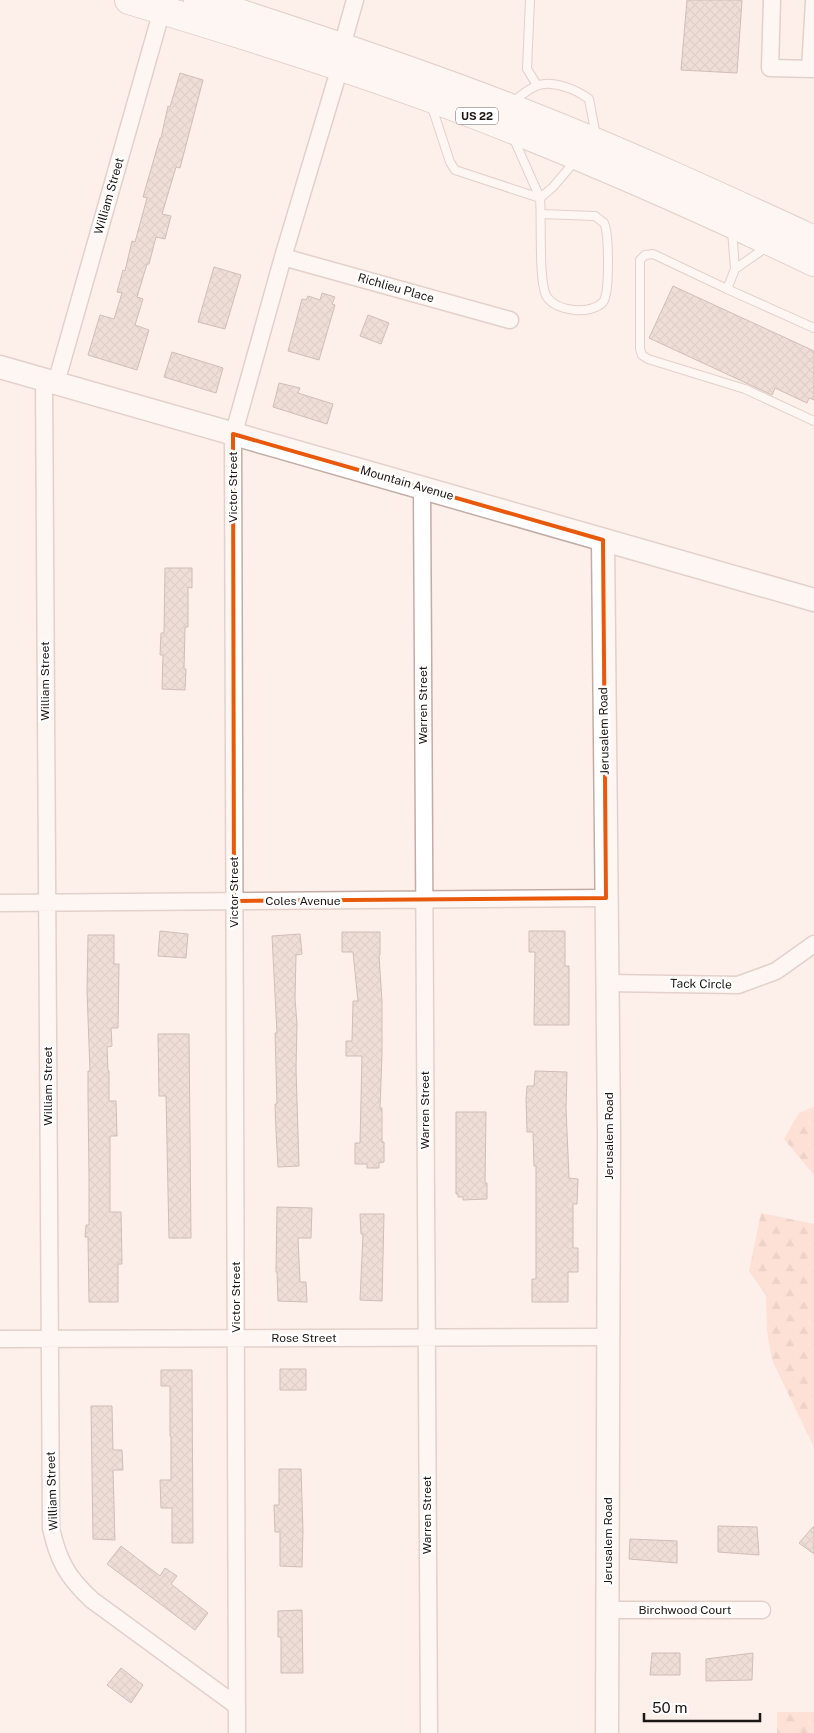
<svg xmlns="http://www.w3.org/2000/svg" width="814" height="1733" font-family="'Public Sans',sans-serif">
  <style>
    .forest { fill: url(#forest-firs) }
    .building { fill: url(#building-cross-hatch); stroke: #97837b }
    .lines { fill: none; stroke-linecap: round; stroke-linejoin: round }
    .lane-casing { stroke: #c2ada6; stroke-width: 10 }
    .street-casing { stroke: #c2ada6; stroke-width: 19 }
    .secondary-casing { stroke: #c2ada6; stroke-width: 25 }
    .highway-casing { stroke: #c2ada6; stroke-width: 30 }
    .lane { stroke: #fff; stroke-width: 8 }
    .street { stroke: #fff; stroke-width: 16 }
    .secondary { stroke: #fff; stroke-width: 22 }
    .highway { stroke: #fff; stroke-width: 28 }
    .marked { fill: none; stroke: #e8590c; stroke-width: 4; stroke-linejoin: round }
    .labels { text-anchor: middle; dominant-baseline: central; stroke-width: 5; stroke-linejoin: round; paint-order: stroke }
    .shield { fill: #fff; stroke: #625d5a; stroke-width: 1 }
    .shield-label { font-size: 11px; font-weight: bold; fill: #1e1714 }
    .street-label { font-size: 12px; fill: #1e1714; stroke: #fff }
  </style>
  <defs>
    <pattern id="forest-firs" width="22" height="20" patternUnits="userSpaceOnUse" patternTransform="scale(1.25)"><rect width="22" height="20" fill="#fccebe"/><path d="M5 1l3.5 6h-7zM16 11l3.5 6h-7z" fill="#d8b0a2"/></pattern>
    <pattern id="building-cross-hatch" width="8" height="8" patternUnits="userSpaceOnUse" patternTransform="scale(1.25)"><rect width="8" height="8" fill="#dec8c0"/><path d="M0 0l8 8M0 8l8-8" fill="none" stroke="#beaba4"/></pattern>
  </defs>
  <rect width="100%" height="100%" fill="#fdefea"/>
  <!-- forest -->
  <path class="forest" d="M 814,1107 L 814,1175 L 784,1139 L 799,1113 Z
    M 761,1213 L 814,1224 L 814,1447 L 772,1360 L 767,1331 L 766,1295 L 749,1271 Z
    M 777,1712 L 814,1712 L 814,1733 L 777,1733 Z"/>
  <!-- building -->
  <path class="building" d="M 687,0 L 742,0 L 737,73 L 681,70 Z
    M 180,73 L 203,80 L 180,168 L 176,167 L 162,214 L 171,216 L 165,239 L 156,237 L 149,264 L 147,264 L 137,297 L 143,299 L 135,325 L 149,330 L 137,370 L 88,355 L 100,315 L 114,319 L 122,293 L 117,292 L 123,270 L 125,271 L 132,241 L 135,242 L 147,198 L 143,197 L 160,138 L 161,138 L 168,106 L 170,107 Z
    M 214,267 L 241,275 L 225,329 L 198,322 Z
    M 673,286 L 814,351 L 814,400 L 809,398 L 807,403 L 775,388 L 772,395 L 649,338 Z
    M 322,293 L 335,297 L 332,304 L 335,305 L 319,360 L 288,351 L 302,299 L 306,300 L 308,296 L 320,300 Z
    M 368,315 L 389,323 L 381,344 L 360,336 Z
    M 172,352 L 223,368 L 216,393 L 164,377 Z
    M 279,383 L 300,388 L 298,393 L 333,404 L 327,424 L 273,407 Z
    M 165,568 L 192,568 L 192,588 L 188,587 L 188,627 L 185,627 L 184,669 L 186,669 L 185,690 L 162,689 L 163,655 L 160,655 L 161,633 L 164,633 Z
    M 160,931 L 188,934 L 186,958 L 158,956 Z
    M 529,931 L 565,931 L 565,966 L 569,966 L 569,1025 L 534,1025 L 535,952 L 529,952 Z
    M 342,932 L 380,932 L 380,955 L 379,955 L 382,1002 L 382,1053 L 380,1108 L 382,1108 L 382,1142 L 384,1142 L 384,1162 L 379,1163 L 379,1168 L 367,1168 L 367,1164 L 355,1164 L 355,1143 L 360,1143 L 362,1056 L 346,1056 L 346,1041 L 352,1041 L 353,1001 L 358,1001 L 353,952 L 342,952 Z
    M 300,934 L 302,954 L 296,955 L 295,999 L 297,1024 L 296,1069 L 299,1166 L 278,1167 L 276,1131 L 275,1104 L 277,1104 L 275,1033 L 277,1033 L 272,936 Z
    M 88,935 L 114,935 L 114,964 L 119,964 L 118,1028 L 111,1028 L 112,1046 L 107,1047 L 108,1071 L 109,1071 L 109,1101 L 116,1101 L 117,1136 L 110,1136 L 110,1212 L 121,1212 L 122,1264 L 118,1264 L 118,1302 L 89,1302 L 88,1237 L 85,1237 L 86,1225 L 89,1225 L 89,1177 L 88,1096 L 88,1071 L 90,1071 L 87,991 Z
    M 158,1034 L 189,1034 L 191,1238 L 169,1238 L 166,1096 L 159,1096 Z
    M 535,1071 L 567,1072 L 566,1108 L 569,1178 L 578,1179 L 577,1204 L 573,1204 L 573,1248 L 578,1248 L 578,1272 L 568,1272 L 568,1302 L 532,1302 L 532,1279 L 536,1279 L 536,1166 L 534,1166 L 533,1132 L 527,1132 L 526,1100 L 527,1086 L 534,1086 Z
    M 456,1112 L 486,1112 L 485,1183 L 487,1183 L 487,1199 L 463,1200 L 463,1197 L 458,1197 L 458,1194 L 456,1194 Z
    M 277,1207 L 312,1208 L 311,1238 L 298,1238 L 300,1282 L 306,1282 L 307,1302 L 278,1301 L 277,1272 L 276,1272 Z
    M 360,1214 L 384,1214 L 382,1301 L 360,1300 L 363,1234 L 361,1234 Z
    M 280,1369 L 306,1369 L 306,1390 L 280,1390 Z
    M 161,1370 L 192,1370 L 193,1543 L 172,1543 L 172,1508 L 161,1508 L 160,1480 L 171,1480 L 171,1436 L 170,1436 L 170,1386 L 161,1386 Z
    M 91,1406 L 112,1406 L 113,1450 L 122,1450 L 123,1470 L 113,1470 L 115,1540 L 93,1539 Z
    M 279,1469 L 301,1469 L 303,1531 L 302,1567 L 280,1566 L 280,1532 L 275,1532 L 274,1505 L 279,1505 Z
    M 718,1526 L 757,1527 L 759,1555 L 718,1552 Z
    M 814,1526 L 814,1554 L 799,1543 Z
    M 630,1539 L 677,1541 L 677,1563 L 629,1559 Z
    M 121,1546 L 160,1576 L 165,1568 L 177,1576 L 171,1584 L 208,1613 L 195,1630 L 107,1564 Z
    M 302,1610 L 303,1673 L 281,1673 L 281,1637 L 278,1637 L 278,1611 Z
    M 652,1653 L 680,1653 L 680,1675 L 650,1675 Z
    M 753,1653 L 752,1680 L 706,1681 L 706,1659 Z
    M 121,1668 L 143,1685 L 131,1703 L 107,1685 Z"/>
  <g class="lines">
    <!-- lane casing -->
    <g class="lane-casing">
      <path id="lane" d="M 530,0 L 527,69 L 537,85
        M 512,102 C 520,97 528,89 536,86 C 552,79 577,90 589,99 L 596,136
        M 431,104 L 450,162 L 455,170 L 540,198 C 542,219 538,283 547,297 C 557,312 591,315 603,302 C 610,293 609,233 604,223 L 595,216 L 541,214
        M 513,137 L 540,198 L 553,187 L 575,161
        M 732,230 L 735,269 L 727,289 L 653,254 L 645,255 L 640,260 L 640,349 L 642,355 L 648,359 L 745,389 L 814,421
        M 735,269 L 768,246
        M 727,289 L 814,328"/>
    </g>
    <!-- street casing -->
    <g class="street-casing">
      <path id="street" d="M 772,0 L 770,68 L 814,69
        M 342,46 L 355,0
        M 810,69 L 814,2
        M 283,257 L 510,320
        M 44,379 L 51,1528 C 58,1560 67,1577 92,1600 L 237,1706
        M 56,383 L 162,10
        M 422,488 L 429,1733
        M 0,903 L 606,898
        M 607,983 L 738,985 L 776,971 L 814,944
        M 0,1339 L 608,1337
        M 608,1610 L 762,1610
        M 237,1733 L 233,436 L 283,257 L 340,67"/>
    </g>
    <!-- secondary casing -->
    <g class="secondary-casing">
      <path id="secondary" d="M 0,367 L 814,600
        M 603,540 L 609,1135 L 607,1733"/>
    </g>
    <!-- highway casing -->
    <g class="highway-casing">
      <path id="highway" d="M 129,0 C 229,30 329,61 428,97 C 559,145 688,202 814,262
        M 198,0 C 301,33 404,67 505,106 C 610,146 712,193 814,240"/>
    </g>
    <!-- lane -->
    <use href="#lane" class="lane"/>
    <!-- street -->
    <use href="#street" class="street"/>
    <!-- secondary -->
    <use href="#secondary" class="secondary"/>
    <!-- highway -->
    <use href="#highway" class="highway"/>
  </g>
  <!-- marked area -->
  <path d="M0 0H814V1733H0ZM 233,434 L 603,540 L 606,898 L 234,901 Z" fill="#fdefea" fill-opacity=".55" fill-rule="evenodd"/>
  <path class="marked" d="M 233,434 L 603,540 L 606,898 L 234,901 Z"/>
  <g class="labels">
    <!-- shield labels -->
    <rect class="shield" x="456" y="107.5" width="42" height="17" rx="4"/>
    <g class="shield-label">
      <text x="477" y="116">US 22</text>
    </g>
    <!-- street labels -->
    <g class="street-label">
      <text transform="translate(109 196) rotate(-74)">William Street</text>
      <text transform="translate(396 288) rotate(16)">Richlieu Place</text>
      <text transform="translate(407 483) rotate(16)">Mountain Avenue</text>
      <text transform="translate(233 487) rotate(-90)">Victor Street</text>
      <text transform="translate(45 681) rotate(-90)">William Street</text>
      <text transform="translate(423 705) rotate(-90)">Warren Street</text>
      <text transform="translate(604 731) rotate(-91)">Jerusalem Road</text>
      <text transform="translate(234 892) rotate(-90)">Victor Street</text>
      <text x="303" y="901">Coles Avenue</text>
      <text transform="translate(701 984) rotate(1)">Tack Circle</text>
      <text transform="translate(48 1086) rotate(-90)">William Street</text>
      <text transform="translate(425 1110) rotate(-90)">Warren Street</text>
      <text transform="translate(609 1136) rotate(-90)">Jerusalem Road</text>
      <text transform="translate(236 1297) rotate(-90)">Victor Street</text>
      <text x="304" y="1338">Rose Street</text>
      <text transform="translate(52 1491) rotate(-92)">William Street</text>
      <text transform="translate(427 1515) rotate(-90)">Warren Street</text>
      <text transform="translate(608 1541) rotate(-90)">Jerusalem Road</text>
      <text x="685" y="1610">Birchwood Court</text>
    </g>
  </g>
  <!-- scale -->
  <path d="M644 1713v8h116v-8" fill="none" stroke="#1e1714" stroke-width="2.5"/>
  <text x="652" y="1713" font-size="15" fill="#1e1714" stroke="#ffffff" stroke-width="4" paint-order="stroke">50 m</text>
</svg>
